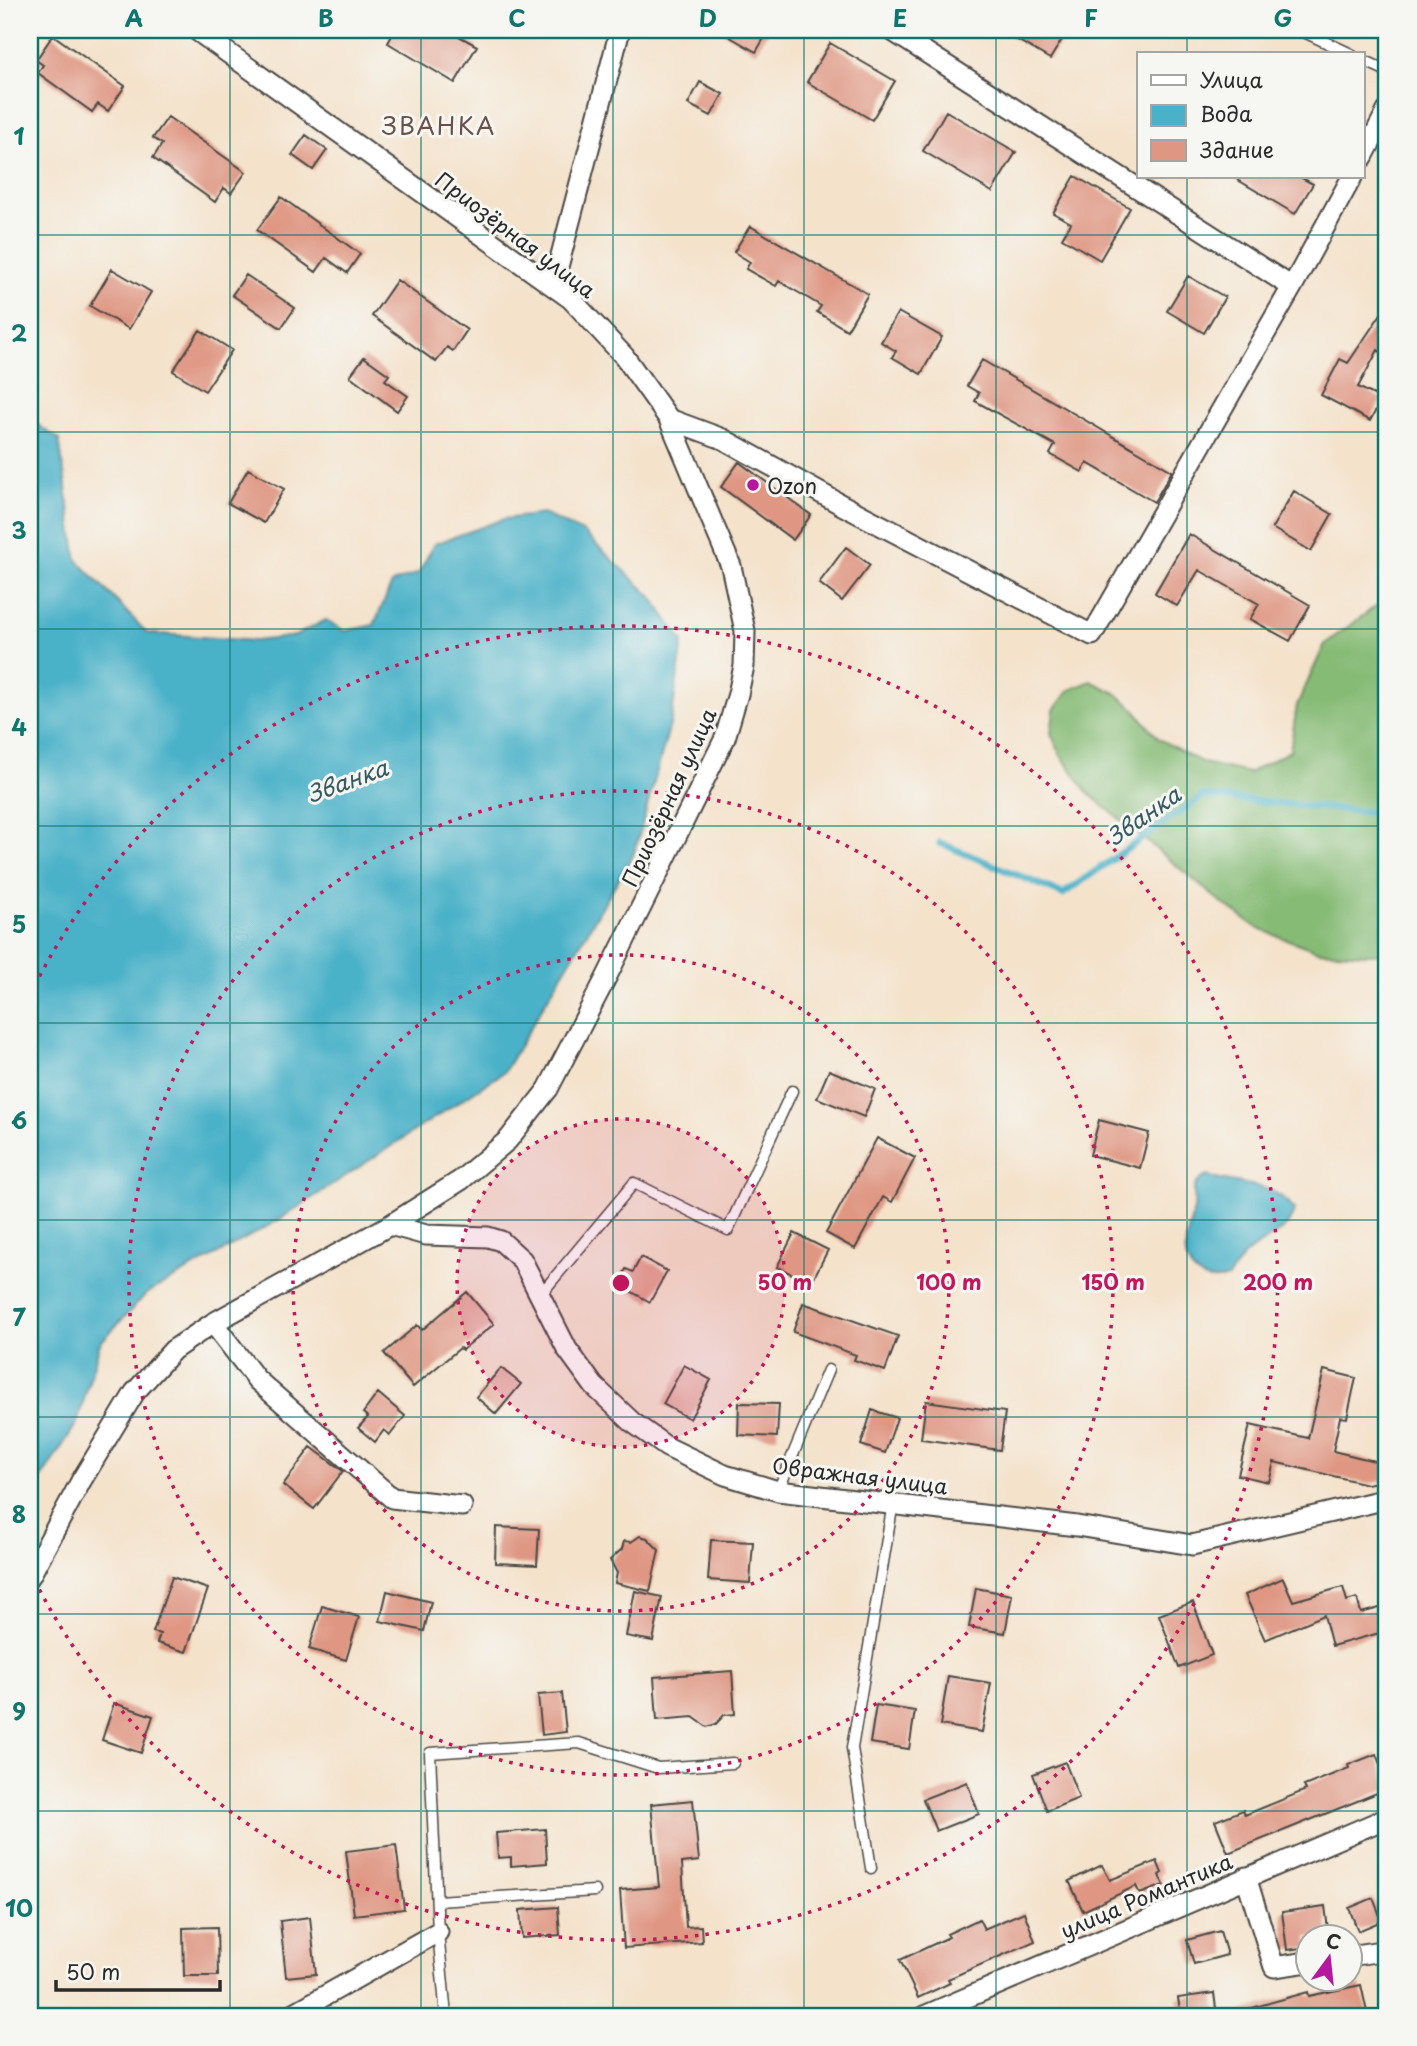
<svg xmlns="http://www.w3.org/2000/svg" width="1417" height="2046" font-family="'Playpen Sans',sans-serif">
  <style>
    .forest { fill: #86bb76; stroke: #587350; stroke-width: 2 }
    .water { fill: #49b1c8; stroke: #3a6e7a; stroke-width: 2 }
    .lines { fill: none; stroke-linecap: round; stroke-linejoin: round }
    .stream { stroke: #49b1c8; stroke-width: 7 }
    .building { fill: #df9783 }
    .service-casing { stroke: #494643; stroke-width: 13 }
    .minor-casing { stroke: #494643; stroke-width: 23 }
    .service { stroke: #fff; stroke-width: 10 }
    .minor { stroke: #fff; stroke-width: 19 }
    .grid { fill: none; stroke: #0f766e; stroke-width: 2; stroke-opacity: 0.55 }
    .ring { fill: none; stroke: #c2185b; stroke-width: 3.5; stroke-dasharray: 3.5 7 }
    .poi-dot { fill: #b5179e; stroke: #f6f6f2; stroke-width: 2.5 }
    .labels { text-anchor: middle; dominant-baseline: central; stroke-width: 6; stroke-linejoin: round; paint-order: stroke }
    .street-label { font-size: 21px; fill: #2b2b2b; stroke: #f6f6f2 }
    .poi-label { font-size: 21px; fill: #2b2b2b; stroke: #f6f6f2; text-anchor: start }
    .water-label { font-size: 23px; font-style: italic; fill: #365a62; stroke: #f6f6f2 }
    .quarter-label { font-size: 24px; letter-spacing: 2px; fill: #6a514a; stroke: #f6f6f2 }
    .centre { fill: #c2185b; stroke: #f6f6f2; stroke-width: 3.5 }
    .ring-label { font-size: 21px; text-anchor: middle; font-weight: bold; fill: #c2185b; stroke: #f6f6f2; stroke-width: 6; stroke-linejoin: round; paint-order: stroke }
    .neatline { fill: none; stroke: #0f766e; stroke-width: 2.5 }
    .grid-label { font-size: 23px; text-anchor: middle; font-weight: bold; fill: #0f766e }
  </style>
  <rect width="100%" height="100%" fill="#f6f6f2"/>
  <filter id="ink" filterUnits="userSpaceOnUse"><feTurbulence type="fractalNoise" baseFrequency=".0143" numOctaves="2"/><feDisplacementMap in="SourceGraphic" scale="14" xChannelSelector="R" yChannelSelector="G"/><feConvolveMatrix kernelMatrix="1 2 1 2 8 2 1 2 1" color-interpolation-filters="sRGB"/></filter>
  <filter id="wash" filterUnits="userSpaceOnUse"><feTurbulence type="fractalNoise" baseFrequency=".00686" numOctaves="4" result="noise"/><feDisplacementMap in="SourceGraphic" scale="28" xChannelSelector="R" yChannelSelector="G"/><feGaussianBlur stdDeviation="1.57" result="paint"/><feColorMatrix in="noise" values="0 0 0 0 0 0 0 0 0 0 0 0 0 0 0 0 0 1.4 0 .05"/><feComposite in="paint" operator="in"/></filter>
  <g filter="url(#wash)">
    <rect width="100%" height="100%" fill="#f4e2cb"/>
    <!-- forest -->
    <path class="forest" d="M 1387,598 L 1387,953 L 1368,954 L 1318,951 L 1259,929 L 1222,903 L 1088,793 L 1060,754 L 1051,733 L 1054,710 L 1069,690 L 1091,681 L 1114,692 L 1132,707 L 1159,739 L 1203,763 L 1249,773 L 1290,751 L 1297,705 L 1325,644 Z"/>
    <!-- water -->
    <path class="water" d="M 30,420 L 59,439 L 77,560 L 147,633 L 256,641 L 295,636 L 326,620 L 345,631 L 374,625 L 392,583 L 419,573 L 434,544 L 504,519 L 543,514 L 583,532 L 651,596 L 683,642 L 671,721 L 634,853 L 504,1072 L 277,1221 L 146,1294 L 100,1343 L 77,1423 L 30,1496 Z
      M 1207,1176 C 1235,1184 1277,1183 1294,1209 C 1290,1234 1262,1239 1245,1255 C 1239,1261 1233,1271 1228,1278 C 1217,1281 1207,1282 1197,1274 C 1176,1258 1189,1231 1194,1209 C 1196,1200 1191,1189 1198,1182 C 1200,1179 1204,1178 1207,1176 Z"/>
    <g class="lines">
      <!-- stream -->
      <path class="stream" d="M 940,843 L 1063,894 L 1203,796 L 1387,814"/>
    </g>
    <g id="blocks">
      <!-- building -->
      <path class="building" d="M 395,30 L 448,30 L 477,46 L 455,83 L 388,43 Z
        M 718,30 L 769,30 L 756,52 Z
        M 1000,30 L 1068,30 L 1050,59 Z
        M 53,35 L 125,86 L 108,111 L 98,104 L 92,112 L 38,73 L 43,65 L 36,60 Z
        M 830,43 L 895,81 L 872,120 L 807,82 Z
        M 700,82 L 723,94 L 711,116 L 688,104 Z
        M 946,111 L 1016,152 L 992,192 L 923,151 Z
        M 168,117 L 246,172 L 231,193 L 224,188 L 215,202 L 153,158 L 162,144 L 153,138 Z
        M 306,135 L 327,150 L 313,170 L 292,155 Z
        M 1075,176 L 1130,208 L 1100,260 L 1062,238 L 1071,223 L 1053,213 Z
        M 1233,177 L 1300,177 L 1313,184 L 1295,214 Z
        M 281,197 L 360,254 L 347,273 L 326,258 L 316,272 L 257,230 Z
        M 750,226 L 868,294 L 847,330 L 817,312 L 821,306 L 779,281 L 776,286 L 746,269 L 750,262 L 734,252 Z
        M 112,269 L 151,292 L 129,329 L 90,306 Z
        M 246,275 L 295,308 L 281,328 L 232,295 Z
        M 1188,276 L 1225,297 L 1204,333 L 1167,311 Z
        M 397,280 L 467,330 L 453,351 L 447,347 L 436,362 L 372,316 Z
        M 1387,305 L 1387,357 L 1378,350 L 1358,387 L 1382,399 L 1370,421 L 1321,395 L 1340,359 L 1348,363 Z
        M 898,312 L 942,337 L 921,374 L 892,357 L 896,351 L 881,342 Z
        M 200,330 L 232,350 L 205,391 L 173,371 Z
        M 364,357 L 389,375 L 385,380 L 408,396 L 397,411 L 350,376 Z
        M 982,360 L 1172,471 L 1154,502 L 1087,463 L 1082,472 L 1050,454 L 1055,445 L 975,401 L 979,393 L 967,386 Z
        M 739,462 L 811,515 L 793,540 L 721,487 Z
        M 248,469 L 284,489 L 264,523 L 228,503 Z
        M 1294,491 L 1332,514 L 1311,551 L 1272,528 Z
        M 1189,534 L 1310,605 L 1290,641 L 1250,619 L 1259,604 L 1199,570 L 1177,606 L 1155,593 Z
        M 846,547 L 870,565 L 842,601 L 819,583 Z
        M 829,1070 L 875,1089 L 864,1117 L 817,1098 Z
        M 1099,1120 L 1149,1133 L 1140,1168 L 1090,1155 Z
        M 877,1138 L 915,1158 L 892,1202 L 883,1197 L 855,1249 L 826,1233 Z
        M 794,1233 L 828,1250 L 811,1283 L 777,1267 Z
        M 641,1257 L 667,1271 L 650,1302 L 618,1284 L 626,1269 L 633,1272 Z
        M 467,1292 L 494,1324 L 462,1350 L 460,1348 L 413,1387 L 384,1353 L 417,1325 L 422,1330 Z
        M 803,1303 L 898,1336 L 885,1371 L 854,1360 L 856,1355 L 793,1332 Z
        M 684,1365 L 711,1380 L 690,1419 L 663,1404 Z
        M 501,1368 L 521,1384 L 496,1414 L 476,1397 Z
        M 1324,1370 L 1356,1378 L 1347,1418 L 1340,1417 L 1333,1451 L 1387,1464 L 1387,1480 L 1367,1484 L 1274,1462 L 1269,1482 L 1238,1475 L 1250,1425 L 1308,1438 Z
        M 378,1393 L 405,1416 L 390,1435 L 384,1430 L 375,1442 L 358,1428 L 368,1417 L 363,1413 Z
        M 926,1401 L 1005,1412 L 1000,1450 L 921,1439 Z
        M 739,1403 L 779,1404 L 777,1437 L 738,1435 Z
        M 872,1410 L 897,1418 L 885,1453 L 861,1445 Z
        M 311,1447 L 343,1471 L 314,1509 L 283,1485 Z
        M 496,1527 L 539,1529 L 537,1565 L 495,1563 Z
        M 640,1536 L 647,1538 L 659,1550 L 650,1591 L 615,1583 L 617,1573 L 610,1560 L 622,1549 L 624,1541 L 631,1542 Z
        M 711,1540 L 753,1542 L 750,1583 L 708,1580 Z
        M 172,1577 L 208,1589 L 186,1652 L 157,1643 L 160,1634 L 153,1632 Z
        M 1283,1578 L 1293,1601 L 1343,1587 L 1347,1601 L 1357,1598 L 1361,1613 L 1387,1606 L 1387,1631 L 1332,1646 L 1324,1615 L 1265,1640 L 1245,1595 Z
        M 976,1588 L 1012,1595 L 1005,1633 L 969,1627 Z
        M 387,1591 L 431,1602 L 424,1631 L 380,1621 Z
        M 635,1591 L 662,1597 L 653,1641 L 626,1636 Z
        M 1193,1602 L 1212,1655 L 1179,1668 L 1159,1615 Z
        M 322,1606 L 359,1617 L 346,1660 L 309,1649 Z
        M 732,1671 L 735,1714 L 724,1715 L 716,1724 L 707,1727 L 693,1717 L 657,1720 L 654,1677 Z
        M 948,1676 L 991,1683 L 982,1732 L 940,1725 Z
        M 562,1693 L 566,1732 L 542,1735 L 538,1695 Z
        M 114,1703 L 153,1716 L 141,1753 L 102,1740 Z
        M 876,1705 L 915,1711 L 909,1749 L 870,1743 Z
        M 1376,1754 L 1387,1782 L 1387,1789 L 1228,1853 L 1215,1821 L 1243,1810 L 1245,1815 L 1306,1790 L 1304,1786 L 1349,1768 L 1348,1765 Z
        M 1065,1762 L 1079,1798 L 1047,1811 L 1033,1774 Z
        M 967,1782 L 979,1814 L 936,1831 L 923,1799 Z
        M 693,1800 L 699,1861 L 682,1863 L 686,1927 L 701,1926 L 702,1942 L 624,1948 L 620,1890 L 659,1887 L 651,1804 Z
        M 545,1829 L 547,1863 L 511,1866 L 511,1857 L 498,1858 L 496,1833 Z
        M 396,1845 L 404,1909 L 354,1915 L 346,1851 Z
        M 1157,1861 L 1162,1873 L 1159,1875 L 1164,1885 L 1140,1894 L 1136,1886 L 1083,1911 L 1069,1881 L 1102,1865 L 1110,1880 Z
        M 1373,1898 L 1382,1921 L 1358,1931 L 1349,1908 Z
        M 1325,1906 L 1329,1937 L 1308,1937 L 1308,1947 L 1287,1950 L 1282,1912 Z
        M 558,1907 L 560,1935 L 522,1938 L 520,1910 Z
        M 1024,1912 L 1035,1941 L 948,1979 L 950,1983 L 918,1998 L 900,1960 L 949,1937 L 947,1934 L 979,1919 L 984,1929 Z
        M 310,1917 L 316,1974 L 286,1977 L 280,1921 Z
        M 217,1927 L 218,1976 L 184,1976 L 183,1928 Z
        M 1220,1931 L 1227,1955 L 1194,1964 L 1187,1940 Z
        M 1361,1985 L 1367,2012 L 1347,2016 L 1241,2016 L 1241,2011 L 1308,1992 L 1309,1996 Z
        M 1214,1993 L 1217,2016 L 1181,2016 L 1178,1998 Z"/>
    </g>
  </g>
  <g filter="url(#ink)">
    <use href="#blocks" fill-opacity="0" stroke="#494643" stroke-width="2"/>
    <g class="lines">
      <!-- service casing -->
      <g class="service-casing">
        <path id="service" d="M 1300,30 L 1351,54
          M 1363,60 L 1387,71
          M 540,1295 L 634,1183 L 728,1230 L 792,1091
          M 778,1491 L 828,1370
          M 871,1868 L 852,1748 L 893,1503
          M 437,1901 L 595,1891
          M 446,2016 L 438,1932 L 430,1753 L 579,1743 L 658,1768 L 733,1763"/>
      </g>
      <!-- minor casing -->
      <g class="minor-casing">
        <path id="minor" d="M 891,30 L 1292,287
          M 1363,157 L 1387,111
          M 553,286 L 620,30
          M 669,419 L 723,439 L 842,505 L 1092,635 L 1292,287 L 1352,177
          M 390,1225 L 426,1235 L 488,1237 L 501,1241 L 522,1260 L 567,1349 L 594,1386 L 632,1422 L 667,1447 L 725,1475 L 778,1491 L 1077,1526 L 1192,1545 L 1387,1499
          M 213,1323 L 257,1380 L 392,1498 L 462,1506
          M 30,1576 L 81,1481 L 135,1392 L 173,1350 L 213,1323 L 390,1225 L 461,1180 L 508,1140 L 548,1089 L 607,976 L 725,738 L 738,694 L 744,666 L 745,631 L 731,566 L 669,419 L 624,356 L 571,299 L 196,30
          M 1246,1877 L 1274,1967 L 1308,1962
          M 1350,1956 L 1387,1950
          M 289,2016 L 438,1932
          M 924,2016 L 1387,1818"/>
      </g>
      <!-- service -->
      <use href="#service" class="service"/>
      <!-- minor -->
      <use href="#minor" class="minor"/>
    </g>
  </g>
  <!-- grid -->
  <path class="grid" d="M 230,30 L 230,2016M 421,30 L 421,2016M 613,30 L 613,2016M 804,30 L 804,2016M 996,30 L 996,2016M 1187,30 L 1187,54M 1187,177 L 1187,2016M 30,235 L 1387,235M 30,432 L 1387,432M 30,629 L 1387,629M 30,826 L 1387,826M 30,1023 L 1387,1023M 30,1220 L 1387,1220M 30,1417 L 1387,1417M 30,1614 L 1387,1614M 30,1811 L 1387,1811"/>
  <!-- distance rings -->
  <circle cx="621" cy="1283" r="164" fill="#c2185b" fill-opacity=".12"/>
  <g class="ring">
    <circle cx="621" cy="1283" r="164"/>
    <circle cx="621" cy="1283" r="328"/>
    <circle cx="621" cy="1283" r="492"/>
    <path d="M30 995A657 657 0 1 1 30 1571"/>
  </g>
  <!-- markers -->
  <circle class="poi-dot" cx="753" cy="485" r="7"/>
  <g class="labels">
    <!-- street labels -->
    <g class="street-label">
      <text transform="translate(516 234) rotate(37)">Приозёрная улица</text>
      <text transform="translate(668 797) rotate(-65)">Приозёрная улица</text>
      <text transform="translate(860 1475) rotate(7)">Овражная улица</text>
      <text transform="translate(1146 1895) rotate(-23)">улица Романтика</text>
    </g>
    <!-- poi labels -->
    <g class="poi-label">
      <text x="767" y="485">Ozon</text>
    </g>
    <!-- water labels -->
    <g class="water-label">
      <text transform="translate(347 780) rotate(-20)">Званка</text>
      <text transform="translate(1143 815) rotate(-35)">Званка</text>
    </g>
    <!-- quarter labels -->
    <g class="quarter-label">
      <text x="439" y="125">ЗВАНКА</text>
    </g>
  </g>
  <circle cx="621" cy="1283" r="10" class="centre"/>
  <g class="ring-label">
    <text x="785" y="1290">50 m</text>
    <text x="949" y="1290">100 m</text>
    <text x="1113" y="1290">150 m</text>
    <text x="1278" y="1290">200 m</text>
  </g>
  <!-- margin -->
  <rect width="1417" height="2046" fill="none" stroke="#f6f6f2" stroke-width="77"/>
  <!-- legend -->
  <rect x="1137" y="52" width="228" height="126" fill="#f6f6f2" stroke="#a5a5a2" stroke-width="2"/>
  <rect x="1151" y="75" width="35" height="10" fill="#ffffff" stroke="#a5a5a2" stroke-width="2"/>
  <text x="1200" y="88" font-size="21" fill="#2b2b2b">Улица</text>
  <rect x="1151" y="105" width="35" height="21" fill="#49b1c8" stroke="#a5a5a2" stroke-width="2"/>
  <text x="1200" y="122" font-size="21" fill="#2b2b2b">Вода</text>
  <rect x="1151" y="140" width="35" height="21" fill="#df9783" stroke="#a5a5a2" stroke-width="2"/>
  <text x="1200" y="158" font-size="21" fill="#2b2b2b">Здание</text>
  <!-- north arrow -->
  <g transform="translate(1329 1958) rotate(15)"><circle r="33" fill="#f6f6f2" stroke="#a5a5a2" stroke-width="2"/>
  <path d="M0-5L12 26L0 18L-12 26Z" fill="#b5179e"/>
  <text y="-10" font-size="19" font-weight="bold" text-anchor="middle" fill="#2b2b2b">С</text>
  </g>
  <!-- scale -->
  <path d="M56 1980v10h164v-10" fill="none" stroke="#2b2b2b" stroke-width="3.5"/>
  <text x="66" y="1980" font-size="21" fill="#2b2b2b" stroke="#f6f6f2" stroke-width="5" paint-order="stroke">50 m</text>
  <rect x="38" y="38" width="1340" height="1970" class="neatline"/>
  <g class="grid-label">
    <text x="134" y="27">A</text>
    <text x="326" y="27">B</text>
    <text x="517" y="27">C</text>
    <text x="708" y="27">D</text>
    <text x="900" y="27">E</text>
    <text x="1091" y="27">F</text>
    <text x="1283" y="27">G</text>
    <text x="19" y="145">1</text>
    <text x="19" y="342">2</text>
    <text x="19" y="539">3</text>
    <text x="19" y="736">4</text>
    <text x="19" y="933">5</text>
    <text x="19" y="1129">6</text>
    <text x="19" y="1326">7</text>
    <text x="19" y="1523">8</text>
    <text x="19" y="1720">9</text>
    <text x="19" y="1917">10</text>
  </g>
</svg>
